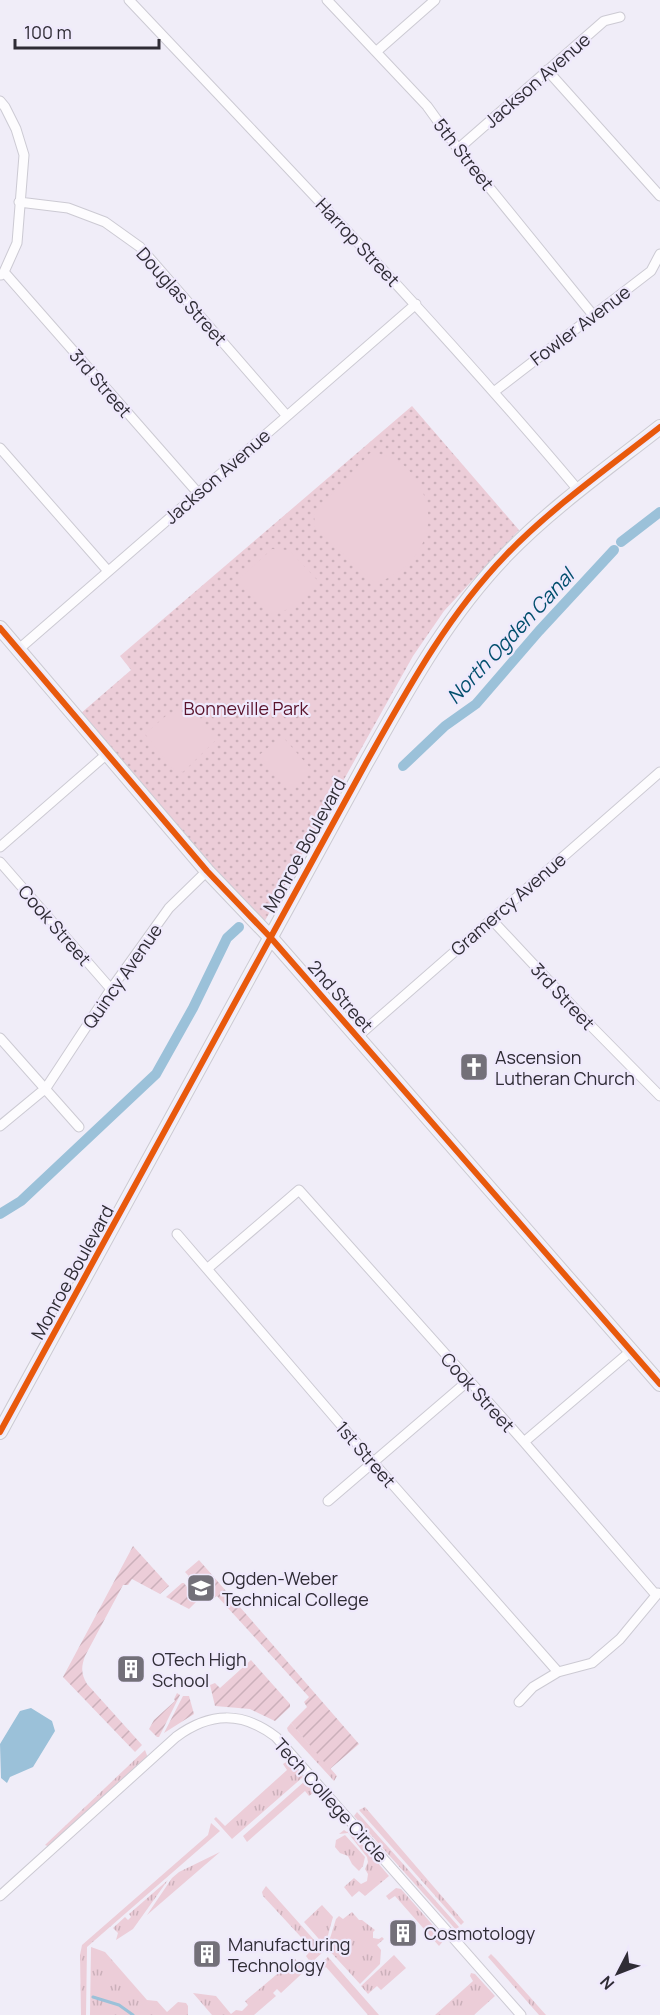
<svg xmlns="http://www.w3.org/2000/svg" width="660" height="2015" font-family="Manrope,sans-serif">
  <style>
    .grass { fill: url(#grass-tufts) }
    .park { fill: url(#park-dots) }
    .garden { fill: url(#garden-furrows) }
    .pitch { fill: #eccdd8 }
    .water { fill: #9bc1d9 }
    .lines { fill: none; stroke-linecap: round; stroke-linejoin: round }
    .stream { stroke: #9bc1d9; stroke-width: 3 }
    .canal { stroke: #9bc1d9; stroke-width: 10 }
    .street-casing { stroke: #cccad3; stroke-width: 11 }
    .secondary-casing { stroke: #cccad3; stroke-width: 16 }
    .street { stroke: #fdfcfe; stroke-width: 9 }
    .secondary { stroke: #f3f4f7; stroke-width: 14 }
    .cycleway-casing { stroke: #efe9fc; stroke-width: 10 }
    .cycleway { stroke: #e8590c; stroke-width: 6 }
    .labels { text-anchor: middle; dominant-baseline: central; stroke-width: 4.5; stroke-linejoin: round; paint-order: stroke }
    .street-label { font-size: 18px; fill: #2f2c35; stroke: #efe9fc }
    .park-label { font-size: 18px; fill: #59132b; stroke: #efe9fc }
    .poi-label { font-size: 18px; fill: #2f2c35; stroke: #efe9fc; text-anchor: start }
    .water-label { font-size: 20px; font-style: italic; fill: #024f6d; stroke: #efe9fc }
  </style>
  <defs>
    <pattern id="grass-tufts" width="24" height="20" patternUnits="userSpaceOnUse" patternTransform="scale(1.5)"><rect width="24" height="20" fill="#eccdd8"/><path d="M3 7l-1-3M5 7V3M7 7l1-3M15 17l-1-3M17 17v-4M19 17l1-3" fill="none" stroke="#cbb0ba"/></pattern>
    <pattern id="park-dots" width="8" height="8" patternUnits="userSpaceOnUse" patternTransform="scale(1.5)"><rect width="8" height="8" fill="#eccdd8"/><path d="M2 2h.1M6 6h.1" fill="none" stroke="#cbb0ba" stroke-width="1.8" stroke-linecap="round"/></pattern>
    <pattern id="garden-furrows" width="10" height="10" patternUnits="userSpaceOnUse" patternTransform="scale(1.5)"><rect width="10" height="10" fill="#eccdd8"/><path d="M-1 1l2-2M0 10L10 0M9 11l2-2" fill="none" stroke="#cbb0ba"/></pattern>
  </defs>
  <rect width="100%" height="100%" fill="#f0edf8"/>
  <!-- grass -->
  <path class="grass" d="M 291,1723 L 337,1776 L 334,1781 L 288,1731 L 287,1728 Z
    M 145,1750 L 148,1758 L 50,1847 L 45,1845 Z
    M 290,1761 L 303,1777 L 232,1839 L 214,1819 L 216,1817 L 225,1826 L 287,1770 L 283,1764 L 286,1762 Z
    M 306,1780 L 314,1789 L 313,1793 L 309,1796 L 305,1791 L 247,1842 L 243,1836 Z
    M 365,1807 L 464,1922 L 461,1925 L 359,1810 Z
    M 357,1812 L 459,1927 L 456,1930 L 354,1816 Z
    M 211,1823 L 220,1831 L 87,1947 L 86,2015 L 81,2015 L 80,1955 L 82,1945 L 208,1835 Z
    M 344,1830 L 347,1832 L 350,1830 L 389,1876 L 365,1896 L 359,1891 L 352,1897 L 344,1887 L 354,1878 L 361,1884 L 367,1881 L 368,1874 L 365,1869 L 368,1862 L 367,1857 L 348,1833 L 339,1834 Z
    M 345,1835 L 365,1857 L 363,1866 L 359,1871 L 352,1864 L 348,1856 L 340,1853 L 335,1847 L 336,1840 Z
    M 220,1852 L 147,1915 L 172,1878 L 179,1872 Z
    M 168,1880 L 133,1929 L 116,1940 L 118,1933 L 113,1928 L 125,1917 L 128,1920 L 131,1917 L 129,1914 Z
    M 266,1886 L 324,1951 L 311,1963 L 306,1956 L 312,1949 L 263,1896 L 262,1892 Z
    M 396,1888 L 401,1889 L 445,1939 L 439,1946 L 395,1896 L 389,1900 L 386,1896 Z
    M 322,1905 L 333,1917 L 325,1946 L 304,1922 Z
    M 352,1912 L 359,1920 L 362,1920 L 375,1930 L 373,1932 L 373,1938 L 379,1939 L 382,1937 L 384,1939 L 377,1945 L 381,1950 L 380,1964 L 360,1984 L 327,1948 L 336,1919 L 339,1916 L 343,1919 Z
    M 91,1947 L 105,1952 L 147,2000 L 157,2001 L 167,2012 L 178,2002 L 186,2003 L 188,2006 L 188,2015 L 90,2015 Z
    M 491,1954 L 496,1959 L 546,2015 L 539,2015 L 488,1957 Z
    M 394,1955 L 406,1968 L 381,1990 L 377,1986 L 368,1994 L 361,1986 Z
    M 328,1957 L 379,2015 L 368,2015 L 326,1967 L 318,1973 L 315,1969 Z
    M 295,1959 L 299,1963 L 302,1960 L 309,1967 L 281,1993 L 277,1989 L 273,1993 L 276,1996 L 254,2015 L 212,2015 L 193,1993 L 216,1996 L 231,2014 L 236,2010 L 242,2011 L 248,2005 L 245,2001 Z
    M 471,1973 L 475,1974 L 495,1996 L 474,2015 L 435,2015 L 473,1981 L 470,1976 Z"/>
  <!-- park -->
  <path class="park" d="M 412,406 L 519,530 L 444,611 L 413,656 L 262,926 L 80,714 L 131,670 L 120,656 Z"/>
  <!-- garden -->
  <path class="garden" d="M 133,1546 L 169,1586 L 160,1594 L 132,1579 L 128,1585 L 123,1585 L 85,1656 C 81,1667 81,1674 87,1684 L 142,1745 L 135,1752 L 63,1677 Z
    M 199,1560 L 359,1744 L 330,1769 L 291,1723 L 307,1707 L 304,1702 L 309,1697 L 217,1596 L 211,1600 L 185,1572 Z
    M 182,1583 L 184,1583 L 196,1599 L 196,1602 L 189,1609 L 166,1597 Z
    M 251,1660 L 290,1704 L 290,1707 L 275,1721 L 250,1709 L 215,1706 L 210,1685 L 215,1683 L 220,1688 Z
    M 177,1693 L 180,1695 L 159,1737 L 157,1737 L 149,1729 L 154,1720 L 175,1701 L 174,1699 Z
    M 183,1696 L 189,1696 L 194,1714 L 164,1733 Z"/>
  <!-- pitch -->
  <path class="pitch" d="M 370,453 C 376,454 383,454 389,457 C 399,460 408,468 414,477 C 445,519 422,569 375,583 L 315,528 L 314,513 Z
    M 272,549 L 289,550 L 320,583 L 294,608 L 269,614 L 238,580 Z
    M 193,713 L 216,740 L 183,772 L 174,770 L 145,734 L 168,714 Z
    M 282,736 L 311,769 L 287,789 L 258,756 Z"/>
  <!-- water -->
  <path class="water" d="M 31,1708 L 52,1721 L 55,1731 L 33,1767 L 10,1777 L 7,1783 L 1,1778 L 0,1744 L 20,1711 Z"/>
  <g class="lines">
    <!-- stream -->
    <path class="stream" d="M 93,1997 L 119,2005 L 133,2015"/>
    <!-- canal -->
    <path class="canal" d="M 621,542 L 660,512
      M 403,766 L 445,726 L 476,704 L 539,631 L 614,550
      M 0,1214 L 21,1201 L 156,1074 L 193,1008 L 227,938 L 239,927"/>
    <!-- street casing -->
    <g class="street-casing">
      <path id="street" d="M 129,0 C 282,162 436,321 579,491
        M 327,0 L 427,106 L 458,149 L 593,315
        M 377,51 L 435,0
        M 547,70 L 660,196
        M 0,101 L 5,107 L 16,129 L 24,155 L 17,243 L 4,272 L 1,275
        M 458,149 L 604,21 L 620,17
        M 19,202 L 68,208 L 105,222 L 140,247 L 287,416
        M 4,272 L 198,493
        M 495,391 L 651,271 L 660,254
        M 0,448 L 108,571
        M 19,649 L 416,304
        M 0,847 L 108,753
        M 0,862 L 111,989
        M 492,920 L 592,1027 L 660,1096
        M 357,1037 L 660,772
        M 0,1038 L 79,1127
        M 0,1126 L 46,1088 L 111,989 L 169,908 L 207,871
        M 177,1234 L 372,1461 L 558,1672
        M 207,1269 L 299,1190 L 524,1442 L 656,1595
        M 524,1442 L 631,1351
        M 328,1501 L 468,1381
        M 519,1702 L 533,1687 L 558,1672 L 592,1663 L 620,1639 L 658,1593
        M 0,1896 L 176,1737 C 210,1712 242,1711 276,1737 L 521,2015"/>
    </g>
    <!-- secondary casing -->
    <g class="secondary-casing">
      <path id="secondary" d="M 0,628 L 207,871 L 271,938 L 660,1384
        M 0,1432 L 366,763 C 407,690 447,616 506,555 C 550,509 609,467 660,427"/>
    </g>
    <!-- street -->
    <use href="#street" class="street"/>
    <!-- secondary -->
    <use href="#secondary" class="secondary"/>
    <!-- cycleway casing -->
    <g class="cycleway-casing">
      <path id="cycleway" d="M 0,628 L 207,871 L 271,938 L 660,1384
        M 0,1432 L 366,763 C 407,690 447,616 506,555 C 550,509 609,467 660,427"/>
    </g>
    <!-- cycleway -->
    <use href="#cycleway" class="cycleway"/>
  </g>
  <!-- icons -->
  <defs>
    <g id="church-square" transform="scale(1.5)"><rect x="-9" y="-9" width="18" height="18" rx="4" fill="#737079" stroke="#efe9fc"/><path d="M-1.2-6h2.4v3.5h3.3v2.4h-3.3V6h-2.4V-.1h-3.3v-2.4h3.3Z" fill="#fff"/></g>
    <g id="university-square" transform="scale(1.5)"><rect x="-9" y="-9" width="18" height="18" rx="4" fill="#737079" stroke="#efe9fc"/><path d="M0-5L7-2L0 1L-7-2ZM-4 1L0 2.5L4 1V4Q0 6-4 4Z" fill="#fff"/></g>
    <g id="building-square" transform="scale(1.5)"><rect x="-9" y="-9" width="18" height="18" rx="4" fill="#737079" stroke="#efe9fc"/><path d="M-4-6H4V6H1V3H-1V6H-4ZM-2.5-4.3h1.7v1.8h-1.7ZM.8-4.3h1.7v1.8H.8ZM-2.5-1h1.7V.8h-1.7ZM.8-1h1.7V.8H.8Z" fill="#fff"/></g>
  </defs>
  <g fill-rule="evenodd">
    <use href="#church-square" x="474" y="1067"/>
    <use href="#university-square" x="201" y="1588"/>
    <use href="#building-square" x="131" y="1669"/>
    <use href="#building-square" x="403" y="1933"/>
    <use href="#building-square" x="207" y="1954"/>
  </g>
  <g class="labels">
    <!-- street labels -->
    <g class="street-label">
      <text transform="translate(537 80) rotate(-41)">Jackson Avenue</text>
      <text transform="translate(464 154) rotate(52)">5th Street</text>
      <text transform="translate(358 242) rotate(47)">Harrop Street</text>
      <text transform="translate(182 296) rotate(48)">Douglas Street</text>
      <text transform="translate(580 325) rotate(-37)">Fowler Avenue</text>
      <text transform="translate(101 383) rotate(49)">3rd Street</text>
      <text transform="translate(217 476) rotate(-41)">Jackson Avenue</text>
      <text transform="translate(304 845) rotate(-61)">Monroe Boulevard</text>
      <text transform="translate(508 904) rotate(-41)">Gramercy Avenue</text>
      <text transform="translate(55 925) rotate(49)">Cook Street</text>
      <text transform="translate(122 976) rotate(-55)">Quincy Avenue</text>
      <text transform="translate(341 996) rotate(49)">2nd Street</text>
      <text transform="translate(563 996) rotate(47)">3rd Street</text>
      <text transform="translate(72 1272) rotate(-61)">Monroe Boulevard</text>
      <text transform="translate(478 1392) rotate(48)">Cook Street</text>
      <text transform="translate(366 1454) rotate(49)">1st Street</text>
      <text transform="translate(331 1800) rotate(48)">Tech College Circle</text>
    </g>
    <!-- park labels -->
    <g class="park-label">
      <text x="246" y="708">Bonneville Park</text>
    </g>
    <!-- poi labels -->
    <g class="poi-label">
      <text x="495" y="1057">Ascension<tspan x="495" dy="21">Lutheran Church</tspan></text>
      <text x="222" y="1578">Ogden-Weber<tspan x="222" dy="21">Technical College</tspan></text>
      <text x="152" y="1659">OTech High<tspan x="152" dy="21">School</tspan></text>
      <text x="424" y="1933">Cosmotology</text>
      <text x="228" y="1944">Manufacturing<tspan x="228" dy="21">Technology</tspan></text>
    </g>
    <!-- water labels -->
    <g class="water-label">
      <text transform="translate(510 636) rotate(-47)">North Ogden Canal</text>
    </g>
  </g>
  <!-- north arrow -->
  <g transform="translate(618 1973) rotate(228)" stroke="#efe9fc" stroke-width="4.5" paint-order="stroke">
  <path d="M0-4.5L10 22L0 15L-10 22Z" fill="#2f2c35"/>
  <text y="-9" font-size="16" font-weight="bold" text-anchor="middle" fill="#2f2c35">N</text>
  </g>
  <!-- scale -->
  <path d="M15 39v9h144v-9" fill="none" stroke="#2f2c35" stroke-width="3"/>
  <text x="24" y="39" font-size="18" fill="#2f2c35" stroke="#efe9fc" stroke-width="4.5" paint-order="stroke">100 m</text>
</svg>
